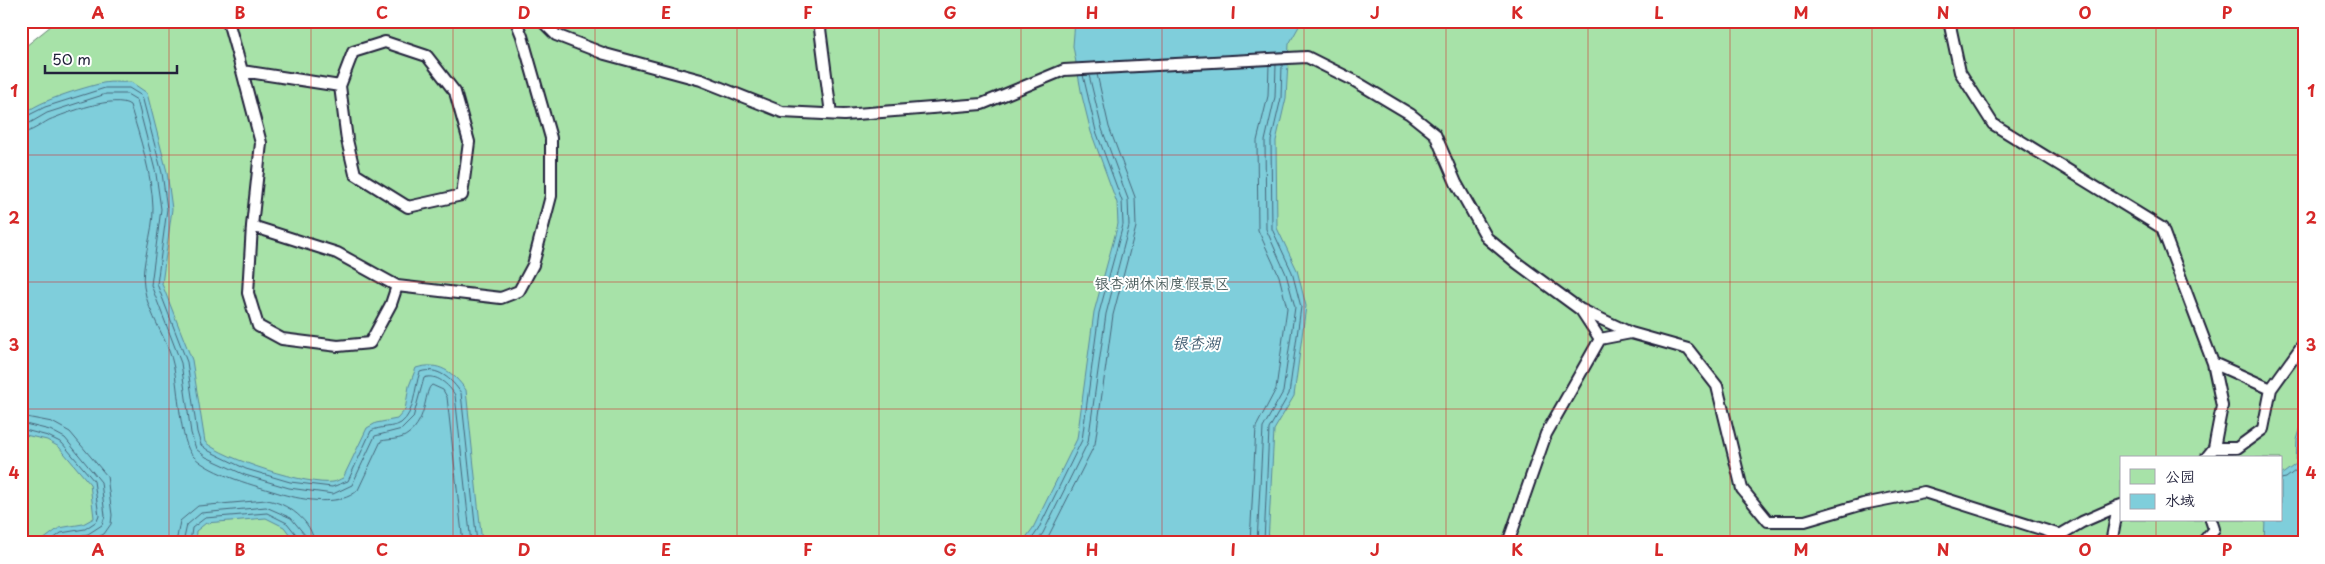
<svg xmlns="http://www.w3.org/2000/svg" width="2325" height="564" font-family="'Playpen Sans','LXGW WenKai TC',sans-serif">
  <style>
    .green { fill: #a7e2a8; stroke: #648272; fill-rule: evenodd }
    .water { fill: #7fcedb; stroke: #5a899b }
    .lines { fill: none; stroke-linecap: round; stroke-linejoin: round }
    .shore { stroke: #47677b; stroke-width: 1 }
    .service-casing { stroke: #22223b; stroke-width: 14 }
    .service { stroke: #fff; stroke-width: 10 }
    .grid { fill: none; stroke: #d62828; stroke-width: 1; stroke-opacity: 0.55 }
    .labels { text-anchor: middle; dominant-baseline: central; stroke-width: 4; stroke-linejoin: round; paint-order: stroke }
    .park-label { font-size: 15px; fill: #4a5c5c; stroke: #fff }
    .water-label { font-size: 16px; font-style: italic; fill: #435e73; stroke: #fff }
    .neatline { fill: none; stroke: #d62828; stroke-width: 2 }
    .grid-label { font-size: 16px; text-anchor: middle; font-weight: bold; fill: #d62828 }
  </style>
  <rect width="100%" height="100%" fill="#fff"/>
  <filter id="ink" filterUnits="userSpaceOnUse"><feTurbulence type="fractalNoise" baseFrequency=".02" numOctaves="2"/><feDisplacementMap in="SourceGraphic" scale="10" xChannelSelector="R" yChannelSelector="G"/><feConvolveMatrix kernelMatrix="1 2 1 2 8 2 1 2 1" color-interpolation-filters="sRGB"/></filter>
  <g filter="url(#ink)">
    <!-- green -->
    <path class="green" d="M 57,21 L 2304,21 L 2304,543 L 21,543 L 21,50 ZM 2121,458 L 2281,458 L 2281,520 L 2121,520 Z"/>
    <!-- water -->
    <path class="water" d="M 1075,21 L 1302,21 L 1289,44 L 1286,98 L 1276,141 L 1277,228 L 1297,270 L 1306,306 L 1294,396 L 1274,430 L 1268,543 L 1022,543 L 1033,528 L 1077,439 L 1094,312 L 1118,224 L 1117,203 L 1091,132 L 1082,96 L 1073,46 Z
      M 131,82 L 147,93 L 167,172 L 172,209 L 162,284 L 192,360 L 205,442 C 224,459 308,486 333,482 C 336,482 340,479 343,478 L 367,428 L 376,423 L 397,419 L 405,410 L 409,386 L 416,368 C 439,361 453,372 466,390 L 482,543 L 296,543 L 284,527 L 266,518 L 206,523 L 196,531 L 195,543 L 39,543 L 59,528 L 83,524 L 94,518 L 90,484 L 59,447 L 47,440 L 21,434 L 21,118 C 29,103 86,87 103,83 C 112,81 122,83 131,82 Z
      M 2304,416 L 2304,543 L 2264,543 L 2265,520 L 2281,520 L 2281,475 L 2296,464 L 2297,440 Z"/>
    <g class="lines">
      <!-- shore -->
      <path class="shore" d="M 21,119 L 45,107 L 105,88 L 129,88 L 142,96 L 162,173 L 167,209 L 157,284 L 187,362 L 197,432 L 201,445 L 209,451 L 246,469 L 290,482 L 332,487 L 348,481 L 371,431 C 380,426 393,428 401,423 C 415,413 414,388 420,372 C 437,366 452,379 461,393 L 477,543
        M 21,125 L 28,124 L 47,113 L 106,94 L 127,94 L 137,100 L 156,174 L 161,209 L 151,285 L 181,363 L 191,433 L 196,449 L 206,457 L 245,475 L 289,488 L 333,494 L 352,485 L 375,436 L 402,429 L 413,418 L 424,378 C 436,373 449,385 455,395 L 471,543
        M 21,133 C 32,132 40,125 49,120 C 66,113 116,94 130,105 C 140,138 152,174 153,208 C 154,232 140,265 144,287 C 148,315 169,340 174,368 C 178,387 180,443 193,456 C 211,475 257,486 282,494 C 303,500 341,507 358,490 L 381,441 C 390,439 401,440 408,434 C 428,420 424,389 432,385 L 443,390 L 447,397 L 463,543
        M 21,416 L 52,422 L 70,432 L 107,476 L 112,515 L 111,524 L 104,534 L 86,543
        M 21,423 L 50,430 L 65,438 L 101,482 L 105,516 L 102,525 L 88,534 L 64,539 L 58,543
        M 21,429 L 48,436 L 62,443 L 94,481 L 99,516 L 97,521 L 85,529 L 61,533 L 48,543
        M 2281,479 L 2286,478 L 2300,467 L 2304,436
        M 176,543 L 180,521 L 198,506 L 266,500 C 286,502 313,521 314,543
        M 183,543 L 187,525 L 201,513 L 266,507 L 291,518 L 305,535 L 306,543
        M 190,543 L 192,528 L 205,518 L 267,513 L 287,523 L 299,538 L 300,543
        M 1029,543 L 1038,530 L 1082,440 L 1099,313 L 1123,225 L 1122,201 L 1096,131 L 1083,75
        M 1036,543 L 1043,533 L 1088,442 L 1106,314 L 1129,226 L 1128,199 L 1102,129 L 1089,75
        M 1045,543 L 1095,444 L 1113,315 L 1136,227 L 1135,197 L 1109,127 L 1097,74
        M 1250,543 L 1256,427 L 1276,389 L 1287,308 L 1279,276 L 1258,230 L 1257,141 L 1268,96 L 1269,65
        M 1257,543 L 1263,428 L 1283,392 L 1295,307 L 1286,274 L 1266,229 L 1265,141 L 1275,97 L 1276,65
        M 1264,543 L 1269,429 L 1289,394 L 1301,307 L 1292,272 L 1272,229 L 1271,141 L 1281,98 L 1282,65"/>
      <!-- service casing -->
      <g class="service-casing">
        <path id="service" d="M 228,21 L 242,71 L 340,86
          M 542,21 L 556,35 L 605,54 L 701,80 L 782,112 L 844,115 L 982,104 L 1064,70 L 1307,57 L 1353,80 L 1410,114 L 1435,134 L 1456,183 L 1487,238 L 1517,263 L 1581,310 L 1600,339 L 1546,434 L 1508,543
          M 819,21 L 831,114
          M 1949,21 L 1960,72 L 1993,124 L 2162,228 L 2213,363 L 2222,406 L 2214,448 L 2206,458
          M 385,42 L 427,56 L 455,92 L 469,142 L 462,195 L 408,207 L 355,174 L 347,140 L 340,86 L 353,52 Z
          M 242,71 L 261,143 L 252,226 L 248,293 L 258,326 L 282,339 L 338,346 L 370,343 L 391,304 L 397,286 L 501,298 L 519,291 L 533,265 L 551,196 L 551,138 L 522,36 L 516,21
          M 252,226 L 337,253 L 397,286
          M 1582,310 L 1631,333 L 1688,349 L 1717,386 L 1742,489 L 1768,521 L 1805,521 L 1863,504 L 1924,492 L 2060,535
          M 1600,339 L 1631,333
          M 2213,363 L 2271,389 L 2304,343
          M 2214,448 L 2237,448 L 2263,429 L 2271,389
          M 2046,543 L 2082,522 L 2121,505
          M 2111,543 L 2118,506
          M 2202,543 L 2214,529 L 2211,520"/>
      </g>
      <!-- service -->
      <use href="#service" class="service"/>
    </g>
  </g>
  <!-- grid -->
  <path class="grid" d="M 169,21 L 169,543M 311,21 L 311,543M 453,21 L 453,543M 595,21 L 595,543M 737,21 L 737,543M 879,21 L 879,543M 1021,21 L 1021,543M 1162,21 L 1162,543M 1304,21 L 1304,543M 1446,21 L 1446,543M 1588,21 L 1588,543M 1730,21 L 1730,543M 1872,21 L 1872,543M 2014,21 L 2014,543M 2156,21 L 2156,458M 21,155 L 2304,155M 21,282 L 2304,282M 21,409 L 2304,409M 2156,520 L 2156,543"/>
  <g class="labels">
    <!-- park labels -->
    <g class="park-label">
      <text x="1162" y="282">银杏湖休闲度假景区</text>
    </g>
    <!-- water labels -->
    <g class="water-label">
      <text x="1196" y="342">银杏湖</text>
    </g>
  </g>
  <!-- margin -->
  <rect width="2325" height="564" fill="none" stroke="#fff" stroke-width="55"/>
  <!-- legend -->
  <rect x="2120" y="456" width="162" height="65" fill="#ffffff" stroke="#a7a7b1"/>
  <rect x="2130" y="469" width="25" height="15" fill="#a7e2a8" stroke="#a7a7b1"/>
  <text x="2165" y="482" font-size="15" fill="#22223b">公园</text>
  <rect x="2130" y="494" width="25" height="15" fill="#7fcedb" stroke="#a7a7b1"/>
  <text x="2165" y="506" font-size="15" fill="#22223b">水域</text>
  <!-- scale -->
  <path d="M45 65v8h132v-8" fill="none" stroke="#22223b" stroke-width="2.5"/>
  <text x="52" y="65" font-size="15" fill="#22223b" stroke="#ffffff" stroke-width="4" paint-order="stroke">50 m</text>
  <rect x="28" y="28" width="2270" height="508" class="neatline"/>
  <g class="grid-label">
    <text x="98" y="19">A</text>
    <text x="240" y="19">B</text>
    <text x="382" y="19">C</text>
    <text x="524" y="19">D</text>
    <text x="666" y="19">E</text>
    <text x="808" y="19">F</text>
    <text x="950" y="19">G</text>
    <text x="1092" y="19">H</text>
    <text x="1233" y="19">I</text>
    <text x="1375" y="19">J</text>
    <text x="1517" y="19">K</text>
    <text x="1659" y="19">L</text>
    <text x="1801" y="19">M</text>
    <text x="1943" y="19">N</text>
    <text x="2085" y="19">O</text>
    <text x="2227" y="19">P</text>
    <text x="14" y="97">1</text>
    <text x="2311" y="97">1</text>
    <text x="14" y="224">2</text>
    <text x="2311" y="224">2</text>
    <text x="14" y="351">3</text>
    <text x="2311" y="351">3</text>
    <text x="14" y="479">4</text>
    <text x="2311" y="479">4</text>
    <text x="98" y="556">A</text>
    <text x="240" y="556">B</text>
    <text x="382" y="556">C</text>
    <text x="524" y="556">D</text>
    <text x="666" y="556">E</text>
    <text x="808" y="556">F</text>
    <text x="950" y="556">G</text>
    <text x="1092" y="556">H</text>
    <text x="1233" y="556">I</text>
    <text x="1375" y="556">J</text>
    <text x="1517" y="556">K</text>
    <text x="1659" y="556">L</text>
    <text x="1801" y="556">M</text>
    <text x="1943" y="556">N</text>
    <text x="2085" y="556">O</text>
    <text x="2227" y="556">P</text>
  </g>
</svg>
